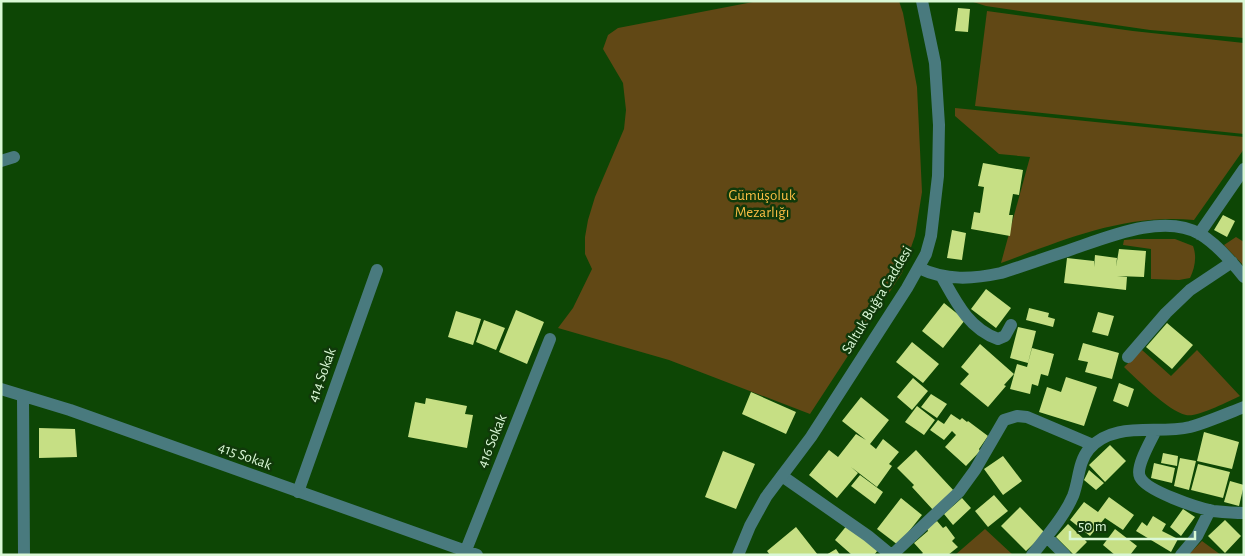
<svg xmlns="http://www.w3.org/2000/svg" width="1245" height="556" font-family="'Alegreya Sans',sans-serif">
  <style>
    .green { fill: #614815 }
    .building { fill: #c6df84 }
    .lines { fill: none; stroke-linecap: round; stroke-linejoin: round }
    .minor { stroke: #497a7e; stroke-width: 12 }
    .tertiary { stroke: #497a7e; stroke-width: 12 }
    .labels { text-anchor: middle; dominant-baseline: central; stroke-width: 5; stroke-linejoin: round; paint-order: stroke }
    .park-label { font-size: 15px; fill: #f9bd44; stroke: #10390a }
    .street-label { font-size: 15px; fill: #daf8d6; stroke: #10390a }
  </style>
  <rect width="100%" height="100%" fill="#0d4605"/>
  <!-- green -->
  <path class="green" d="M 758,1 L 899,1 L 903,13 L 917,87 L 922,192 L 915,236 L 902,273 L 810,414 L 669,360 L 558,328 L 573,308 L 592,269 L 585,254 L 585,237 L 588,220 L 595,197 L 624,129 L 626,110 L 623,83 L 603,49 L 608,35 L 618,28 Z
    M 970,1 L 1244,1 L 1244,38 L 1150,30 L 986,6 Z
    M 987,11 L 1133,31 L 1244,43 L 1244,134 L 975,106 Z
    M 955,108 L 1244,137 L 1244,149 L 1194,220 C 1123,214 1067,239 1001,263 L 1030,157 L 999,154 L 955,116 Z
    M 1236,237 L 1244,242 L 1244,266 L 1224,245 Z
    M 1137,239 L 1175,239 L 1193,246 C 1197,256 1195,268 1190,278 L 1179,280 L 1151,279 L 1151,249 L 1123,245 L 1124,240 Z
    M 1142,350 L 1171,376 L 1197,350 L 1240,396 C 1229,401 1196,418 1186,415 C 1168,411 1138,380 1124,367 Z
    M 985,529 L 1013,555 L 955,555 Z
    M 1202,541 L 1221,555 L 1188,555 Z"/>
  <!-- building -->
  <path class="building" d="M 958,8 L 970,9 L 968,32 L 955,31 Z
    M 983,163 L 1023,170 L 1019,195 L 1013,194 L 1009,215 L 1013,215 L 1010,236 L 971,229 L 974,212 L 980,213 L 984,187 L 978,186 Z
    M 1223,215 L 1235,221 L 1227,237 L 1214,230 Z
    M 952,230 L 966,233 L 962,260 L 947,258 Z
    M 1119,249 L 1146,251 L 1144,277 L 1117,276 L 1127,277 L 1126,290 L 1064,283 L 1067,258 L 1094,261 L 1094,267 L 1095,255 L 1117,258 L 1116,267 Z
    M 986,289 L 1011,308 L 996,328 L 971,309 Z
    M 944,303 L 965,320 L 943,348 L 922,331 Z
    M 1029,308 L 1049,313 L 1048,317 L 1055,319 L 1053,327 L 1026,320 Z
    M 516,310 L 544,322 L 527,364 L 499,352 Z
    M 456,311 L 481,319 L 473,345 L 448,337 Z
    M 1098,312 L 1114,316 L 1108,336 L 1092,332 Z
    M 484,320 L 505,328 L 496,350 L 476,342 Z
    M 1167,323 L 1193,345 L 1172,369 L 1146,347 Z
    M 1018,327 L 1036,331 L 1028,363 L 1010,358 Z
    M 912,342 L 939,364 L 923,383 L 896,362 Z
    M 1083,343 L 1119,353 L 1112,379 L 1085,372 L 1088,362 L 1078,360 Z
    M 980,344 L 1014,374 L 1004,385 L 1006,386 L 988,407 L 960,384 L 969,374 L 961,367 Z
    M 1032,348 L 1054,354 L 1048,376 L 1041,374 L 1038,386 L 1032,384 L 1030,394 L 1010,389 L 1017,364 L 1027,367 Z
    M 1066,377 L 1097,387 L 1084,426 L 1039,412 L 1047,387 L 1061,392 Z
    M 913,378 L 928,391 L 912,410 L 897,397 Z
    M 1119,383 L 1134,389 L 1128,407 L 1113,401 Z
    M 751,392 L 796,412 L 786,434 L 742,414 Z
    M 931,394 L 947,404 L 937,418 L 921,407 Z
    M 861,397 L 889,420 L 870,444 L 876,449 L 883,439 L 899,452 L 889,464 L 892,466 L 877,487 L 851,467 L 858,473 L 837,498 L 809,475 L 829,450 L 838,457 L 856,434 L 866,440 L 842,421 Z
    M 426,398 L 467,406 L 465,414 L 473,415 L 467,448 L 408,437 L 415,402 L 425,404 Z
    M 917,406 L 935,420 L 924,435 L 905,422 Z
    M 951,414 L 960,420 L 962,418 L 967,422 L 968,421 L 988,436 L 979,449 L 980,451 L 966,466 L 945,447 L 956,435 L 952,431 L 944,440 L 930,430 L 938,420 L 944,424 Z
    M 39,428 L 75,429 L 77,457 L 39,458 Z
    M 1204,432 L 1239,442 L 1232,469 L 1197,461 Z
    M 1110,445 L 1126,461 L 1105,482 L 1089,465 Z
    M 916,450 L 955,492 L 934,511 L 912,487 L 914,485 L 897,468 Z
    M 723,451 L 755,464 L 736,509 L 705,497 Z
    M 1163,453 L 1178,456 L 1177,466 L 1161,463 Z
    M 1003,456 L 1022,481 L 1003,495 L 984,469 Z
    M 1180,458 L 1196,461 L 1189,490 L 1174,486 Z
    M 1154,463 L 1175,468 L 1172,483 L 1151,478 Z
    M 1198,464 L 1230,472 L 1223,498 L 1191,490 Z
    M 1089,470 L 1104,483 L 1096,490 L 1084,480 Z
    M 860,475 L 883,492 L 875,504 L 851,486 Z
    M 1230,481 L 1244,485 L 1239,506 L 1224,502 Z
    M 994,495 L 1008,511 L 988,527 L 975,511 Z
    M 1109,497 L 1134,515 L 1123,530 L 1105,518 L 1090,536 L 1070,520 L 1084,502 L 1098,512 Z
    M 901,498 L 922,515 L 898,545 L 877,529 Z
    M 962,498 L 971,508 L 953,525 L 944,514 Z
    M 1020,507 L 1045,533 L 1026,551 L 1001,526 Z
    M 1183,509 L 1195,517 L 1181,536 L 1170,527 Z
    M 1153,516 L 1166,524 L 1162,531 L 1178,539 L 1171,552 L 1136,531 L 1142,522 L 1147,526 Z
    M 1225,520 L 1241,536 L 1225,553 L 1208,536 Z
    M 937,521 L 943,528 L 946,526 L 955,538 L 952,541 L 958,547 L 948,555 L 921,555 L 923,553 L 914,543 L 928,531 L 927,528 Z
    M 848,524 L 878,550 L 874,555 L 852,555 L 835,540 Z
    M 1068,524 L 1087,542 L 1074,555 L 1056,537 Z
    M 796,527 L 818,555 L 770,555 L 767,551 Z
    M 1115,529 L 1137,546 L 1130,555 L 1115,555 L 1103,545 Z
    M 836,549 L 840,555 L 826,555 Z"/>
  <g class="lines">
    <!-- minor -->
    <path class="minor" d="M 1,161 L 14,157
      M 1199,234 L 1244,169
      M 919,268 C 946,281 973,279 1001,273 C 1023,266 1045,258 1067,251 C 1103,239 1163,212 1200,234 C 1217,244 1232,262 1244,277
      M 942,277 C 956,302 969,329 998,339 L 1005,336 L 1011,325
      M 1128,357 L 1166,313 L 1190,290 L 1232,262
      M 1,389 L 70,410 L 477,555
      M 23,396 L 24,555
      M 1156,430 C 1151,441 1135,467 1140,477 C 1146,491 1198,508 1213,511 C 1223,512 1233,513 1244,513
      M 782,476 L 868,536 L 891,555
      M 298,492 L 377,270
      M 1047,537 L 1065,555
      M 464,555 L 550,339
      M 892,555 L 959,492 L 975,470 L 1004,420 L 1017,416 L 1027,417 L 1093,445
      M 1032,555 C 1046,537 1064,517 1073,496 C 1079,481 1078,462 1089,449 C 1114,420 1158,435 1190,427 C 1208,422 1226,414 1244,407
      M 1181,555 L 1197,536 L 1210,510"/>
    <!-- tertiary -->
    <path class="tertiary" d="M 738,555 L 750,526 L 766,497 L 811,437 L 907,288 L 926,254 L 931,236 L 938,176 L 939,125 L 935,63 L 922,1"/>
  </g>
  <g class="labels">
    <!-- park labels -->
    <g class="park-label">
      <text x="762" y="195">Gümüşoluk<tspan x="762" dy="17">Mezarlığı</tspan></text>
    </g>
    <!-- street labels -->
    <g class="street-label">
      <text transform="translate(877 300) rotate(-59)">Saltuk Buğra Caddesi</text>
      <text transform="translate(322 375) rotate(-70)">414 Sokak</text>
      <text transform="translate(492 441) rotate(-68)">416 Sokak</text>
      <text transform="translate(245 456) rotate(20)">415 Sokak</text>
    </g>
  </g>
  <!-- border -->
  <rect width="1245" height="556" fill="none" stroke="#daf8d6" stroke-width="5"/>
  <!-- scale -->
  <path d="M1070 531v8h125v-8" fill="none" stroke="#daf8d6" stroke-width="2.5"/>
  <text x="1078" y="531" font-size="15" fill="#daf8d6" stroke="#10390a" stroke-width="4" paint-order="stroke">50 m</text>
</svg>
